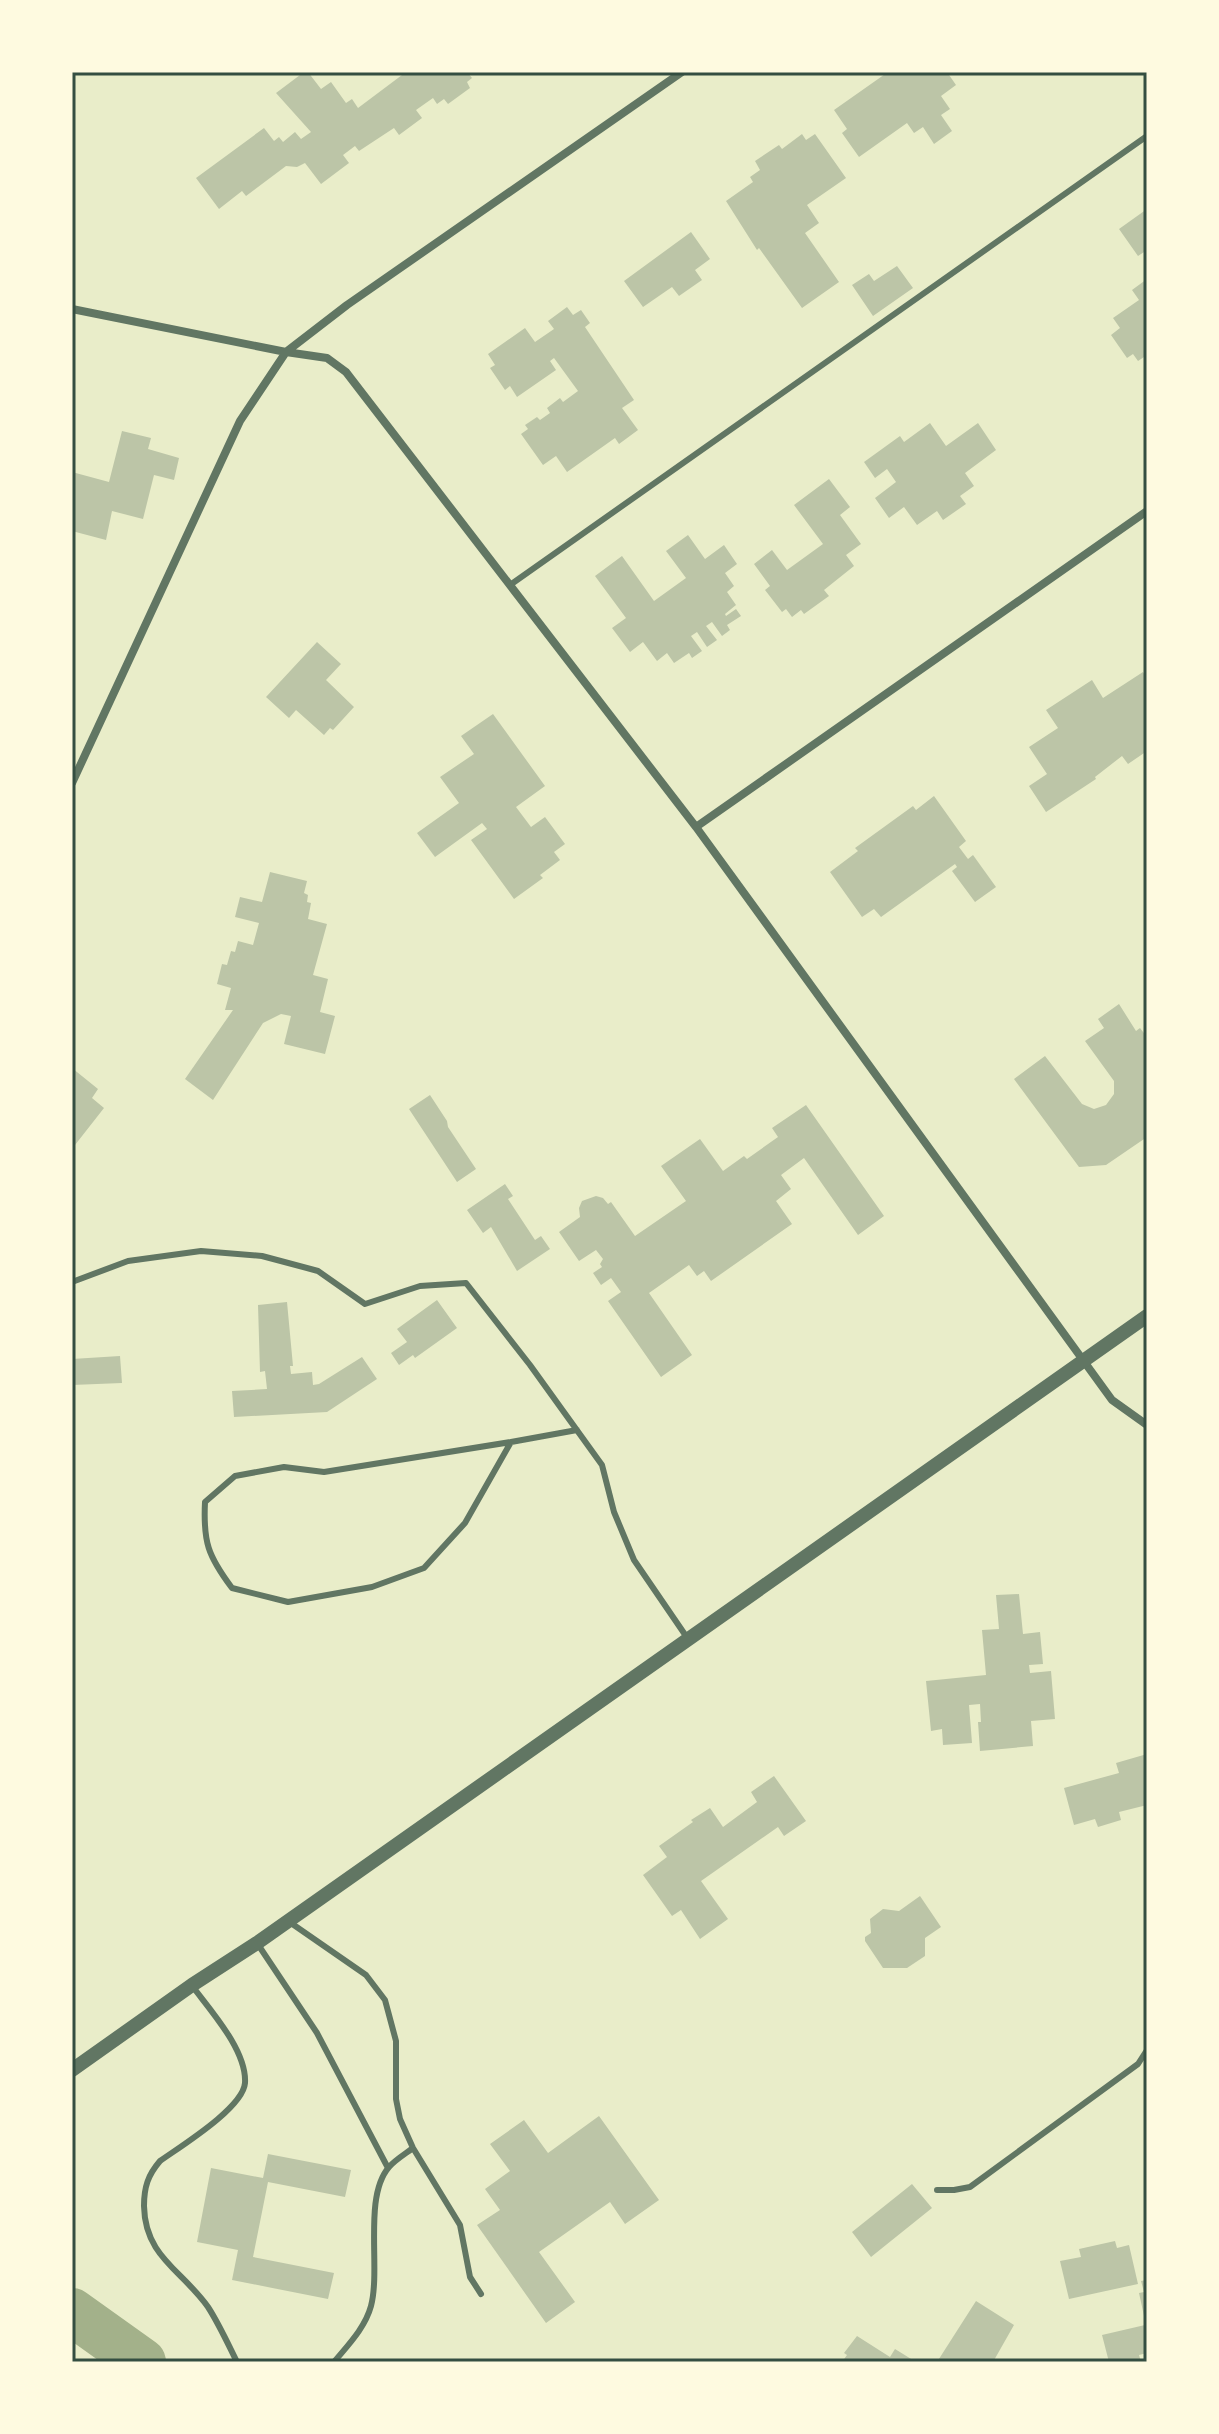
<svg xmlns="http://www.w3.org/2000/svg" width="1219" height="2434" font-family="'Work Sans',sans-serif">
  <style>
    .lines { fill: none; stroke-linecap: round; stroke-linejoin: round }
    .river { stroke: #a3b18a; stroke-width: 48 }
    .building { fill: #bcc5a7 }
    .service { stroke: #617663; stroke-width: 6 }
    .minor { stroke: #617663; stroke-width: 8 }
    .tertiary { stroke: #617663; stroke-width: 14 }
    .neatline { fill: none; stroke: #344e41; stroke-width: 3 }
  </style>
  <rect width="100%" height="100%" fill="#e9edc9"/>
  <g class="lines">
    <!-- river -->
    <path class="river" d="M 72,2312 L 142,2362"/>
  </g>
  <!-- building -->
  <path class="building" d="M 304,72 L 308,72 L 321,89 L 331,82 L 346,103 L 352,99 L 358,108 L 406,72 L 467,72 L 472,78 L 467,82 L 470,88 L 448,104 L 444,99 L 437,104 L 433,98 L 416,110 L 422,118 L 399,135 L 394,128 L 359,151 L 355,146 L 343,155 L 349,163 L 321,184 L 305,163 L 297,167 L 286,166 L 246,196 L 242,191 L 219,209 L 196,178 L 264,128 L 274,141 L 279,137 L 283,142 L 295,132 L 301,139 L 311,132 L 276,93 Z
    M 888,72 L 947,72 L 956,85 L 941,96 L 950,109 L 941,115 L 952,131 L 934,144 L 923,127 L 914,133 L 907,123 L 859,157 L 842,133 L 847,129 L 834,110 Z
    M 802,134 L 806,140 L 815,134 L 846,178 L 807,205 L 819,223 L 805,233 L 839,282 L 802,308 L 759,248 L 757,250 L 726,201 L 753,182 L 750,177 L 760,170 L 755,161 L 779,145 L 782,149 Z
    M 1147,209 L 1147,250 L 1138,256 L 1119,229 Z
    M 691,232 L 710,259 L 695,270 L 702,280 L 679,296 L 672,287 L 643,307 L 624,281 Z
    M 897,266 L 913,288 L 873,316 L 852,285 L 869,274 L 874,281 Z
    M 1147,279 L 1147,355 L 1138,361 L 1133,354 L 1127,358 L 1111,335 L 1120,328 L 1113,318 L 1139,300 L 1132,290 Z
    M 567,307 L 573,315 L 581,310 L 590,323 L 585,327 L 634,400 L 622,408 L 638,430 L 619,444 L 615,438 L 567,472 L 556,456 L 543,465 L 521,434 L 528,429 L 525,425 L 537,417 L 540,420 L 550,413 L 547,408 L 560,398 L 563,402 L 578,391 L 554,358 L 550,361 L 556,370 L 517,397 L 510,386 L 505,390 L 490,368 L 495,365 L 488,354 L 525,328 L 535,342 L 554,329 L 548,321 Z
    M 930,423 L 946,446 L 978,423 L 996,450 L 965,473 L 974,486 L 960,496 L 966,504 L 943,520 L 937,511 L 917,525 L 904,507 L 889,518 L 875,498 L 896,482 L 887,469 L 875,478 L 864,462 L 900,436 L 904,442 Z
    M 122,431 L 151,438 L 148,449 L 179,458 L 174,480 L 154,475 L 143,519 L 112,511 L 106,540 L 72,531 L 72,472 L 109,482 Z
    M 829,479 L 850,507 L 840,515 L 861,544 L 846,555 L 854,566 L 824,590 L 829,596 L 804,614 L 801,610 L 792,617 L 786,609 L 782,612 L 765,590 L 770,586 L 754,564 L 772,550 L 787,570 L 823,544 L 794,505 Z
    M 688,535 L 705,559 L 724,545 L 737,564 L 725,573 L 734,586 L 727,592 L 736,605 L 725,614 L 726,616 L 736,609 L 741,616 L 727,625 L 730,630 L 722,636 L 712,622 L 706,626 L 717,640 L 707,647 L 697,632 L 691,636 L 702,651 L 692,658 L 689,653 L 674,663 L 667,653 L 657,661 L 643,642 L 630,652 L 612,628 L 626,618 L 595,576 L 622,556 L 654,601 L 686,578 L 666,551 Z
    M 317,642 L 341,664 L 326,680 L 354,707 L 333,730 L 330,728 L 324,735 L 296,710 L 289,718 L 266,697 Z
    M 1143,672 L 1147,679 L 1147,751 L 1128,764 L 1122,756 L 1095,777 L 1096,779 L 1046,812 L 1029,786 L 1047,774 L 1029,747 L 1058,728 L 1046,710 L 1092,680 L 1103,698 Z
    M 493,714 L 545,786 L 516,807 L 531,827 L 545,817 L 565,844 L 554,852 L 560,860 L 540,875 L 543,878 L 514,899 L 471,840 L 487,829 L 482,823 L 435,857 L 417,833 L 459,803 L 440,777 L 474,754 L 461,736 Z
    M 934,796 L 966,841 L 959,847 L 968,859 L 973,855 L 996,887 L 975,902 L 952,871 L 957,867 L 955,864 L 881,917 L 874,909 L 862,917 L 830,872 L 858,851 L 855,848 L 913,806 L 916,810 Z
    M 270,872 L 307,881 L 304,893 L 308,895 L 307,902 L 311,903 L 308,919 L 327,924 L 313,975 L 328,979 L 320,1012 L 335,1016 L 325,1054 L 284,1044 L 291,1016 L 281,1014 L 263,1023 L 213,1100 L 185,1079 L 233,1010 L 225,1010 L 231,988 L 217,984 L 222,964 L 227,965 L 231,951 L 235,952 L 238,941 L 253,945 L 259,923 L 235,917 L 240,897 L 262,902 Z
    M 1119,1004 L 1136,1031 L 1140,1028 L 1147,1037 L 1147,1137 L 1106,1165 L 1079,1167 L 1014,1079 L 1045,1056 L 1082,1104 L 1094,1109 L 1106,1105 L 1114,1094 L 1114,1081 L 1085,1041 L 1104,1028 L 1098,1019 Z
    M 72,1068 L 98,1089 L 92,1098 L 104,1108 L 75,1145 L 72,1143 Z
    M 430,1095 L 447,1121 L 448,1127 L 476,1169 L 457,1182 L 409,1109 Z
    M 806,1105 L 884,1216 L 858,1235 L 804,1158 L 781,1175 L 791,1189 L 776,1201 L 792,1224 L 711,1281 L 704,1271 L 697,1276 L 689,1265 L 649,1293 L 692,1355 L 661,1377 L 608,1301 L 621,1292 L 611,1278 L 601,1285 L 593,1273 L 602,1267 L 600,1264 L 603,1259 L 596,1250 L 579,1261 L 559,1232 L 580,1217 L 579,1208 L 582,1201 L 596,1196 L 603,1198 L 608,1204 L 611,1202 L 635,1236 L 686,1201 L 661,1166 L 700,1139 L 723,1171 L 744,1156 L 747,1159 L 778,1137 L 772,1128 Z
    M 505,1184 L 513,1196 L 508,1199 L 535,1240 L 541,1236 L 550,1249 L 517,1271 L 491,1227 L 483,1233 L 467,1210 Z
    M 437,1300 L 457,1328 L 415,1358 L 413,1355 L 399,1365 L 391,1353 L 407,1342 L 397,1329 Z
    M 287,1302 L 293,1366 L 290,1366 L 291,1374 L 312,1372 L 313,1385 L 319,1384 L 362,1357 L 377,1379 L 327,1412 L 234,1417 L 232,1391 L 267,1389 L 265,1371 L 260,1372 L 258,1305 Z
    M 120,1356 L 122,1383 L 72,1385 L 72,1359 Z
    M 1019,1594 L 1023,1634 L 1040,1632 L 1043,1664 L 1029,1665 L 1030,1673 L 1051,1671 L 1055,1719 L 1031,1721 L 1033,1746 L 980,1751 L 978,1722 L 981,1722 L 980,1704 L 969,1705 L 972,1743 L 943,1745 L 942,1729 L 931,1731 L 926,1681 L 986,1675 L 982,1630 L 999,1629 L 996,1595 Z
    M 1147,1754 L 1147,1805 L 1119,1812 L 1121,1820 L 1098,1827 L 1095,1819 L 1074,1825 L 1064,1788 L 1119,1773 L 1116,1763 Z
    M 774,1776 L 806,1821 L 784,1836 L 778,1827 L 701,1881 L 728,1919 L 700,1939 L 681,1910 L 672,1916 L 643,1875 L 667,1857 L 659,1846 L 693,1822 L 691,1820 L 710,1808 L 723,1827 L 757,1802 L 751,1792 Z
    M 920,1896 L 941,1927 L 925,1938 L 925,1956 L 907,1968 L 883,1968 L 865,1941 L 865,1937 L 871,1933 L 870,1919 L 883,1909 L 899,1911 Z
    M 599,2116 L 659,2200 L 625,2224 L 610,2202 L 539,2252 L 575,2302 L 546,2323 L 477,2225 L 500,2210 L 485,2189 L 510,2171 L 490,2144 L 524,2120 L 548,2153 Z
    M 268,2154 L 351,2170 L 345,2197 L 268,2182 L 253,2257 L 334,2273 L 328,2299 L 232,2280 L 238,2250 L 197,2242 L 211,2168 L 263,2178 Z
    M 912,2184 L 932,2208 L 871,2257 L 852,2232 Z
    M 1115,2241 L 1117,2248 L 1129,2245 L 1138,2284 L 1069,2299 L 1060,2261 L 1081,2257 L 1079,2249 Z
    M 1147,2280 L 1147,2325 L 1146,2325 L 1139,2293 L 1144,2292 L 1141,2281 Z
    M 976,2301 L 1014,2325 L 993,2362 L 937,2362 Z
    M 1145,2325 L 1147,2353 L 1139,2355 L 1141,2362 L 1109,2362 L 1102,2335 Z
    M 857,2336 L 890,2357 L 895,2349 L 916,2362 L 842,2362 L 847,2355 L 844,2353 Z"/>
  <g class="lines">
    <!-- service -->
    <path class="service" d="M 510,585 L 1147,136
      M 72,1282 L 128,1261 L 201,1251 L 262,1256 L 318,1271 L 365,1304 L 420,1286 L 466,1283 L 530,1365 L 602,1465 L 614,1512 L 634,1560 L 688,1639
      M 511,1442 L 324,1472 L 284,1467 L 235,1476 L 205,1502 C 203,1542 208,1556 232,1588 L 288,1602 L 372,1587 L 424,1568 L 465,1523 L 511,1442 L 577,1430
      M 288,1921 L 366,1975 L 385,2000 L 396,2041 L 396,2099 L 400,2119 L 413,2148 L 460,2225 L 470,2277 L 481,2294
      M 257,1943 L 317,2033 L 388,2168
      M 193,1987 C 211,2011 247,2051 245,2083 C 243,2108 181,2146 160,2161 C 148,2175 144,2187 144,2206 C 145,2257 182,2270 208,2307 C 219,2324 228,2344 237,2362
      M 937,2190 L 954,2190 L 970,2187 L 1138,2064 L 1147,2050
      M 334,2362 C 348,2345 365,2328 371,2306 C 381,2268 363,2197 389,2167 C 395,2160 405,2154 413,2148"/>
    <!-- minor -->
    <path class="minor" d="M 72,309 L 286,352 L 327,358 L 346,372 L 696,827 L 1112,1400 L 1147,1425
      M 72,783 L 240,421 L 286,352 L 347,305 L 682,72
      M 696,827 L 1147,511"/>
    <!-- tertiary -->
    <path class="tertiary" d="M 72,2070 L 192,1985 L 257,1943 L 1147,1316"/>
  </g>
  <!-- border -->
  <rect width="1219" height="2434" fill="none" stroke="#fefae0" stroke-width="148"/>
  <rect x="74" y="74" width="1071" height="2286" class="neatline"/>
</svg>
